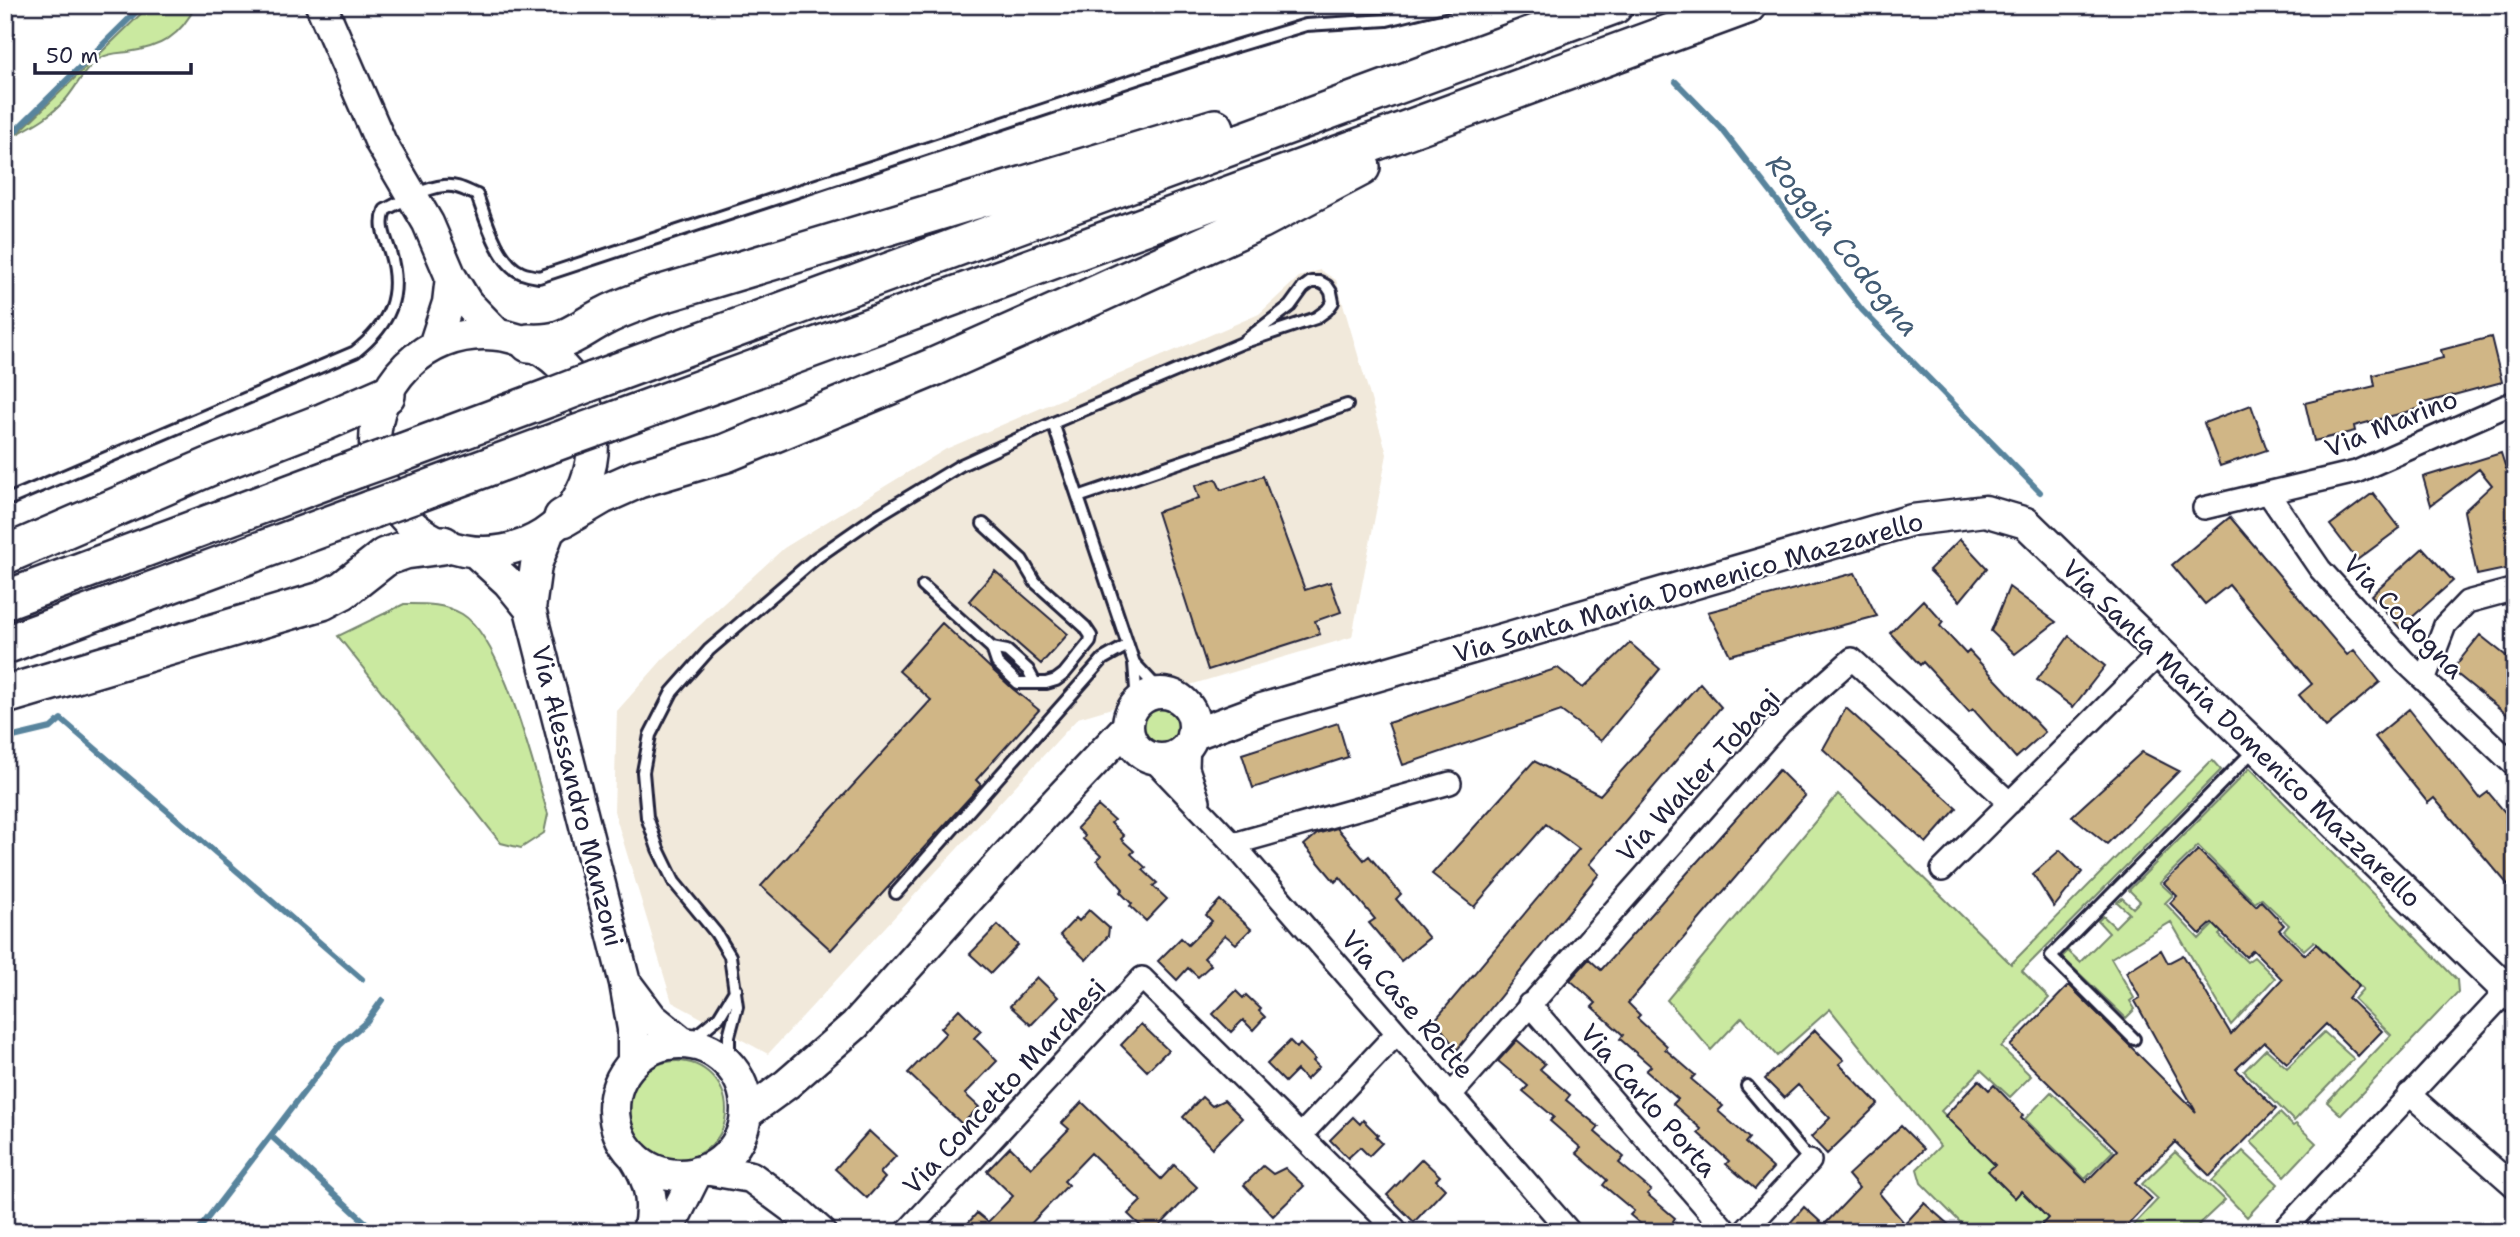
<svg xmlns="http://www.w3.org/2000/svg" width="2520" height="1237" font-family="'Shantell Sans',sans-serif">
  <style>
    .built { fill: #f1e9db }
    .green { fill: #cae9a0; stroke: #76866e; stroke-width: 2 }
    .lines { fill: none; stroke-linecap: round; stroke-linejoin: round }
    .stream { stroke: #59849d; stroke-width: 6 }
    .building { fill: #d0b686; stroke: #22223b; stroke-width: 2 }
    .lane-casing { stroke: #22223b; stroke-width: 16 }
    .street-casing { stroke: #22223b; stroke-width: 26 }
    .secondary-casing { stroke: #22223b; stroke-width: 35 }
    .highway-casing { stroke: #22223b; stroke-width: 42 }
    .lane { stroke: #fff; stroke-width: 10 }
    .street { stroke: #fff; stroke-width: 21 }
    .secondary { stroke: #fff; stroke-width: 30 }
    .highway { stroke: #fff; stroke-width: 37 }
    .highway-bridge-casing { stroke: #22223b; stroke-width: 42; stroke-linecap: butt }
    .highway-bridge { stroke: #fff; stroke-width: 37 }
    .labels { text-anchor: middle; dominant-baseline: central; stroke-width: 5; stroke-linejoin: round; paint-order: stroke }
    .street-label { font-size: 26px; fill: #22223b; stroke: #fff }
    .water-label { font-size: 28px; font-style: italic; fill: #425b74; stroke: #fff }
  </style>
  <rect width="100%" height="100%" fill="#fff"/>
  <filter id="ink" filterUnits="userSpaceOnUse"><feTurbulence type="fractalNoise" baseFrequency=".0143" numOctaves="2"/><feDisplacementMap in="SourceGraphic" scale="14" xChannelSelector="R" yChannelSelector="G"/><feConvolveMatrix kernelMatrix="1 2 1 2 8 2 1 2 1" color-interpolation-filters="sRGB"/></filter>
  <g filter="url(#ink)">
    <!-- built -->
    <path class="built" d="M 1320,270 L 1336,280 L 1387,454 L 1352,637 L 1078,718 L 768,1054 L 672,1002 L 614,811 L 617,711 L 663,659 L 784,548 L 946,449 L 1259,314 L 1299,277 Z"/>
    <!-- green -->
    <path class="green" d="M 150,5 L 196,5 C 180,37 161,47 128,52 C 119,53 108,53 101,58 C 85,67 78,85 66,99 C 52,115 36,124 17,134 Z
      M 404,604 C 425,604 443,603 462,614 C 503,639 533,767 548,814 L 544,833 L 521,848 L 501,843 L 338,636 Z
      M1138 728a21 21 0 1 1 42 0a21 21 0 1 1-42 0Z
      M 2212,760 L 2221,770 L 2022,971 L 2049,998 L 2001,1047 L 2031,1076 L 2010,1097 L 1981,1070 L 1941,1111 L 1995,1165 L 2015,1198 L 2021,1191 L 2048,1218 L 2039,1232 L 1970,1232 L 1921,1183 L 1917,1169 L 1940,1146 L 1830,1009 L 1777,1056 L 1742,1017 L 1711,1050 L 1667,1000 L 1838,794 L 2011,964 Z
      M 2250,768 L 2457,980 L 2458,992 L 2341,1115 L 2327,1102 L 2391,1035 L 2354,999 L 2363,989 L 2314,941 L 2304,950 L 2284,931 L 2289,925 L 2261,898 L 2255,903 L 2198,846 L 2160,883 L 2173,895 L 2165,903 L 2199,939 L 2217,921 L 2225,929 L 2219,935 L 2247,962 L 2254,957 L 2275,978 L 2231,1025 L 2171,922 L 2111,958 L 2134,998 L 2130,1001 L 2135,1009 L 2126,1018 L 2062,957 L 2068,951 L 2080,962 L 2109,933 L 2098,921 L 2103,916 L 2115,927 L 2129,913 L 2117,902 L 2122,898 L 2133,908 L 2140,901 L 2129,890 Z
      M 2324,1032 L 2354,1059 L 2294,1121 L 2244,1071 L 2266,1049 L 2287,1068 Z
      M628 1110a49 49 0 1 1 98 0a49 49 0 1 1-98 0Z
      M 2051,1092 L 2113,1151 L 2085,1179 L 2025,1119 Z
      M 2280,1113 L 2293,1126 L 2296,1124 L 2316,1143 L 2285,1176 L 2251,1142 Z
      M 2243,1151 L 2278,1184 L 2247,1217 L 2212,1181 Z
      M 2175,1152 L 2225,1200 L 2191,1232 L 2127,1232 L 2158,1199 L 2142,1184 Z"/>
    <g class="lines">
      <!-- stream -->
      <path class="stream" d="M 1676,82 L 1721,128 L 1862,310 L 2040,492
        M 5,141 L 143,5
        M 5,739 L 51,728 L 61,719 L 362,979
        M 271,1136 L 376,1232
        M 197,1232 L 340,1045 L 367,1021 L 382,1000"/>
    </g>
    <!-- building -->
    <path class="building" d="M 2491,337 L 2502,382 L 2424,403 L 2425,407 L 2354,426 L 2355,431 L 2314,441 L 2305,403 L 2375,386 L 2373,375 L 2443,358 L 2441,350 Z
      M 2251,405 L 2267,450 L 2220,466 L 2204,423 Z
      M 2501,453 L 2515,497 L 2515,567 L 2477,575 L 2464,511 L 2492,485 L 2479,469 L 2431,505 L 2423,477 Z
      M 1263,476 L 1305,590 L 1330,582 L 1341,612 L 1315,621 L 1320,634 L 1208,670 L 1157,512 L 1199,498 L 1195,486 L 1206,482 L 1216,479 L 1221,490 Z
      M 2373,493 L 2400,528 L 2357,560 L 2330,525 Z
      M 2230,517 L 2347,655 L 2354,650 L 2380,682 L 2326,727 L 2299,695 L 2312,684 L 2229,585 L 2205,604 L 2172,565 Z
      M 1960,539 L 1987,568 L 1960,601 L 1929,570 Z
      M 2423,548 L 2453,581 L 2400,628 L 2371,595 Z
      M 995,571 L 1068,634 L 1041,664 L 969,601 Z
      M 1855,573 L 1877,616 L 1730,655 L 1708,612 Z
      M 2009,587 L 2056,622 L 2015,654 L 1991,631 Z
      M 1923,600 L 1943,622 L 1940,626 L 1966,654 L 1969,651 L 2045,732 L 2016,758 L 1973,709 L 1969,712 L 1923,662 L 1920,665 L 1890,633 Z
      M 942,623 L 1013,689 L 1039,710 L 976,780 L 981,785 L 831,950 L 761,886 L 931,700 L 899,671 Z
      M 2480,635 L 2515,663 L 2515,721 L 2452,670 Z
      M 2069,636 L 2105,666 L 2073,707 L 2037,680 Z
      M 1630,643 L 1660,669 L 1601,741 L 1561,711 L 1403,765 L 1388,723 L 1558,668 L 1583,688 Z
      M 1700,683 L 1721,707 L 1589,864 L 1599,874 L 1457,1050 L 1435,1020 L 1579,849 L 1546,824 L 1474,907 L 1432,874 L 1534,761 L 1600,795 Z
      M 1846,708 L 1957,808 L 1926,843 L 1823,749 Z
      M 2409,709 L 2480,798 L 2488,792 L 2515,824 L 2515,893 L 2434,798 L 2428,803 L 2375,737 Z
      M 1338,723 L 1348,757 L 1253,788 L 1242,754 Z
      M 2142,752 L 2179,771 L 2107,844 L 2072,816 Z
      M 1779,770 L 1805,796 L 1628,1003 L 1640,1015 L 1637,1018 L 1667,1046 L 1665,1049 L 1695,1075 L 1691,1079 L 1723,1106 L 1718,1111 L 1749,1138 L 1745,1143 L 1773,1168 L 1755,1189 L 1726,1164 L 1729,1161 L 1698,1133 L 1701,1129 L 1673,1104 L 1678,1099 L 1646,1071 L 1651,1066 L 1620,1039 L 1623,1035 L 1592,1007 L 1596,1003 L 1570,980 L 1589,959 L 1601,970 Z
      M 1098,806 L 1114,820 L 1111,823 L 1124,836 L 1121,839 L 1134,851 L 1131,854 L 1146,868 L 1143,870 L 1157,883 L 1153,886 L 1167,899 L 1146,921 L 1130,906 L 1132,904 L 1120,892 L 1123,889 L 1097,860 L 1101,856 L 1083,839 L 1085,836 L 1077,828 Z
      M 1337,828 L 1364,860 L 1369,856 L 1401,894 L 1396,899 L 1429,938 L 1401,961 L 1369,923 L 1375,919 L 1340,877 L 1335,882 L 1304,845 L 1317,834 Z
      M 2060,850 L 2082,872 L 2054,907 L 2033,874 Z
      M 2198,850 L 2256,906 L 2261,901 L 2284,925 L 2279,930 L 2305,955 L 2316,944 L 2359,985 L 2348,998 L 2382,1031 L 2358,1056 L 2326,1024 L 2287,1063 L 2264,1042 L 2236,1069 L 2276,1109 L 2210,1176 L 2175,1142 L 2135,1183 L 2152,1199 L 2121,1232 L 2035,1232 L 2048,1218 L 2021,1191 L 2015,1198 L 1988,1171 L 1995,1165 L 1945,1116 L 1979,1080 L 1989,1090 L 1994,1085 L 2023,1115 L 2021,1118 L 2086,1182 L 2117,1150 L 2010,1046 L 2069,985 L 2196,1112 L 2135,1001 L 2140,998 L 2126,972 L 2161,950 L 2168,963 L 2183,955 L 2231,1034 L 2282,979 L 2253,950 L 2246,957 L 2212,923 L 2200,934 L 2170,903 L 2177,896 L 2164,883 Z
      M 1220,900 L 1251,929 L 1236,944 L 1225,935 L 1204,958 L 1211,965 L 1198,977 L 1188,968 L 1177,980 L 1158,961 L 1181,938 L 1188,945 L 1212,921 L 1206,915 Z
      M 1089,910 L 1109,928 L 1108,936 L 1086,960 L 1060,935 L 1076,918 L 1079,921 Z
      M 998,925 L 1018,945 L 991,973 L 970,954 Z
      M 1037,977 L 1058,997 L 1031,1025 L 1010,1006 Z
      M 1236,991 L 1243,998 L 1246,995 L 1261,1009 L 1259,1011 L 1265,1017 L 1253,1030 L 1243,1020 L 1231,1032 L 1213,1014 Z
      M 959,1009 L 981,1031 L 974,1038 L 997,1061 L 965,1094 L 979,1107 L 962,1124 L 908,1073 L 946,1033 L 941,1028 Z
      M 1141,1024 L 1168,1050 L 1147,1071 L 1121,1045 Z
      M 1815,1030 L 1844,1060 L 1839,1064 L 1878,1104 L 1827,1154 L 1811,1137 L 1830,1118 L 1798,1085 L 1784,1098 L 1765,1079 Z
      M 1517,1040 L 1545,1064 L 1540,1069 L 1570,1095 L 1566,1100 L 1599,1127 L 1595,1132 L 1624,1157 L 1619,1163 L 1651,1190 L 1647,1194 L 1675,1218 L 1673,1221 L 1685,1232 L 1650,1232 L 1630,1215 L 1634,1211 L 1603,1185 L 1607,1180 L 1576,1153 L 1581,1148 L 1550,1121 L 1554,1117 L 1523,1091 L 1528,1086 L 1498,1061 Z
      M 1290,1041 L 1297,1048 L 1300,1044 L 1315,1059 L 1313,1061 L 1319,1067 L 1306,1080 L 1297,1070 L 1285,1082 L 1267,1064 Z
      M 1202,1097 L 1212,1106 L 1224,1100 L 1242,1118 L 1212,1148 L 1183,1117 Z
      M 1082,1102 L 1161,1179 L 1174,1165 L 1197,1187 L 1154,1232 L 1147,1232 L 1128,1214 L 1141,1201 L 1091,1153 L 1064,1181 L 1068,1185 L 1023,1232 L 960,1232 L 977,1213 L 988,1222 L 1013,1196 L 987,1171 L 1010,1147 L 1031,1168 L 1069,1129 L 1062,1123 Z
      M 1353,1117 L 1360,1124 L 1363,1120 L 1378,1135 L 1376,1137 L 1382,1143 L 1369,1156 L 1360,1147 L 1348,1158 L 1330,1140 Z
      M 1901,1126 L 1924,1149 L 1879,1193 L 1905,1224 L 1924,1203 L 1957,1232 L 1782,1232 L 1804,1207 L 1824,1225 L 1859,1188 L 1848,1175 Z
      M 869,1131 L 896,1156 L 880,1173 L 885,1178 L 867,1198 L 835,1169 Z
      M 1422,1159 L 1440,1176 L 1436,1180 L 1445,1189 L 1414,1222 L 1387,1195 Z
      M 1263,1166 L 1273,1174 L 1285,1168 L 1304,1186 L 1273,1216 L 1244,1185 Z"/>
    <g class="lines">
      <!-- lane casing -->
      <g class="lane-casing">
        <path id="lane" d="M 1053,423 L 1134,663 L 1137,703
          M 1078,497 L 1347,405
          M 5,501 L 355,352 C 390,324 403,296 390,252 C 385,237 379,225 385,210 C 402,201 424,188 444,186 C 456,184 467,191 477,195 C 485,217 498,264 522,273 C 527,275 533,276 539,277 L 1233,47 L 1306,25 L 1387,20 L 1448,5
          M 983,524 L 1022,560 L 1035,582 L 1085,627 L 1091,636 L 1090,642 L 1064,674 L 1056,680 L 1046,683 L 1018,683 L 997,663 L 992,648
          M 923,586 L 992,648 L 1007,651 L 1028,670 L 1035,683
          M 1134,663 L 1162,693
          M 896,893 L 1103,659 L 1128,645
          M 2134,1039 L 2051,956 L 2256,748
          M 687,1043 L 719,1017 L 736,989
          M 729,1064 L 729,1036 L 737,1006 L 730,956 L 716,933 L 674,882 L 658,849 L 647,817 L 643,772 L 650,735 L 672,692 L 709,650 L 816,558 L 875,517 L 961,465 L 1053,423 L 1242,343 L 1316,318 L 1327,310 L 1333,302 L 1331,292 L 1327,286 L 1320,282 L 1311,282 L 1303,288 L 1290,306 L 1242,343
          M 1747,1086 L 1810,1161"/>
      </g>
      <!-- street casing -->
      <g class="street-casing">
        <path id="street" d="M 2268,493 L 2320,569 L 2405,662 L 2515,766
          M 2204,508 L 2356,472 L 2515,402
          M 2424,680 L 2445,625 L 2467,602 L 2515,589
          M 1189,741 L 1188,768 L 1199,801
          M 1150,757 L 1233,844 L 1570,1232
          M 1233,844 L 1450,783
          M 1942,870 L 2160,653
          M 1529,1004 L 1727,1232
          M 2409,1094 L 2515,1187
          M 1450,1096 L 1780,723 L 1852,659 L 2010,803
          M 1302,1134 L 1397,1033
          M 906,1232 L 1142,978 L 1395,1229 L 1392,1232
          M 1744,1232 L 1810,1161
          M 2282,1232 L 2515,982"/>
      </g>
      <!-- secondary casing -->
      <g class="secondary-casing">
        <path id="secondary" d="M 321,5 L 381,143 L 428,223 L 451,277 L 467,303 L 498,335
          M375 443a109 109 0 1 1 218 0a109 109 0 1 1-218 0Z
          M 434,346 L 448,303 L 451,277
          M 549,531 L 536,565 L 530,609 L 625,983 L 633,1029 L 633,1063
          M 475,552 L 508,582 L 530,609
          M1128 726a33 33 0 1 1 66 0a33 33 0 1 1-66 0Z
          M 1192,735 L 1262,709 L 1912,520 L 1985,511 L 2026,523 L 2515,998
          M 628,986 L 652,1018 L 683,1043
          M614 1109a66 66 0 1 1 132 0a66 66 0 1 1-132 0Z
          M 746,1114 L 787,1084 L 855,1025 L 1042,817 L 1128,726
          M 634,1156 C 650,1181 655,1202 648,1232
          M 705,1169 L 751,1177 L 793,1208 L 820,1232
          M 667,1232 L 697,1172"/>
      </g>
      <!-- highway casing -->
      <g class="highway-casing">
        <path id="highway" d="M 529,343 C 567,345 575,331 605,316 C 620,308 636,303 652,297 L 1215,128
          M 593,381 L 1614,5
          M 608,423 L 1747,5
          M 401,453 L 554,396
          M 415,494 L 569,437
          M 563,518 L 602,495 L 638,479 L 726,453 L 934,367 L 1089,298 L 1260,220 L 1361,167
          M 5,555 L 218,463 L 324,422 L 386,395
          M 5,600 L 359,468
          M 5,645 L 373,509
          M 5,695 L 322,601 L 343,590 L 385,557 L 405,550 L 443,545"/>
      </g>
      <!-- lane -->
      <use href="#lane" class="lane"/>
      <!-- street -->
      <use href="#street" class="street"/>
      <!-- secondary -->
      <use href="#secondary" class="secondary"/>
      <!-- highway -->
      <use href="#highway" class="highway"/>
      <!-- highway-bridge casing -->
      <g class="highway-bridge-casing">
        <path id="highway-bridge" d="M 554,396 L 593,381
          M 569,437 L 608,423
          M 359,468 L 401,453
          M 373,509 L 415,494"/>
      </g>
      <!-- highway-bridge -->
      <use href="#highway-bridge" class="highway-bridge"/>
    </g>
  </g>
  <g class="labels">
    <!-- street labels -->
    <g class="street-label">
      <text transform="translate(2391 423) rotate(-22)">Via Marino</text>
      <text transform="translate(1688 587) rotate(-16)">Via Santa Maria Domenico Mazzarello</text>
      <text transform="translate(2404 616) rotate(46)">Via Codogna</text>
      <text transform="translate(2242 733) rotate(44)">Via Santa Maria Domenico Mazzarello</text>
      <text transform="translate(1698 775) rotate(-47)">Via Walter Tobagi</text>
      <text transform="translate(578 796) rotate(76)">Via Alessandro Manzoni</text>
      <text transform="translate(1408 1004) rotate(49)">Via Case Rotte</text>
      <text transform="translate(1004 1086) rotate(-47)">Via Concetto Marchesi</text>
      <text transform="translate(1649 1100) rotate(49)">Via Carlo Porta</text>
    </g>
    <!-- water labels -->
    <g class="water-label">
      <text transform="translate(1843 245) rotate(51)">Roggia Codogna</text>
    </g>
  </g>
  <!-- margin -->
  <rect width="2520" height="1237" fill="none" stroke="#fff" stroke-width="28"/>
  <rect x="14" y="14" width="2492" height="1209" fill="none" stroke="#22223b" stroke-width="2.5" filter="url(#ink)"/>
  <!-- scale -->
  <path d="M35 63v10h156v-10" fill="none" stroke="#22223b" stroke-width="3.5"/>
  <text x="46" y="63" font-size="21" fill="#22223b" stroke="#ffffff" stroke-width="5" paint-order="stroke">50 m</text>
</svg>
